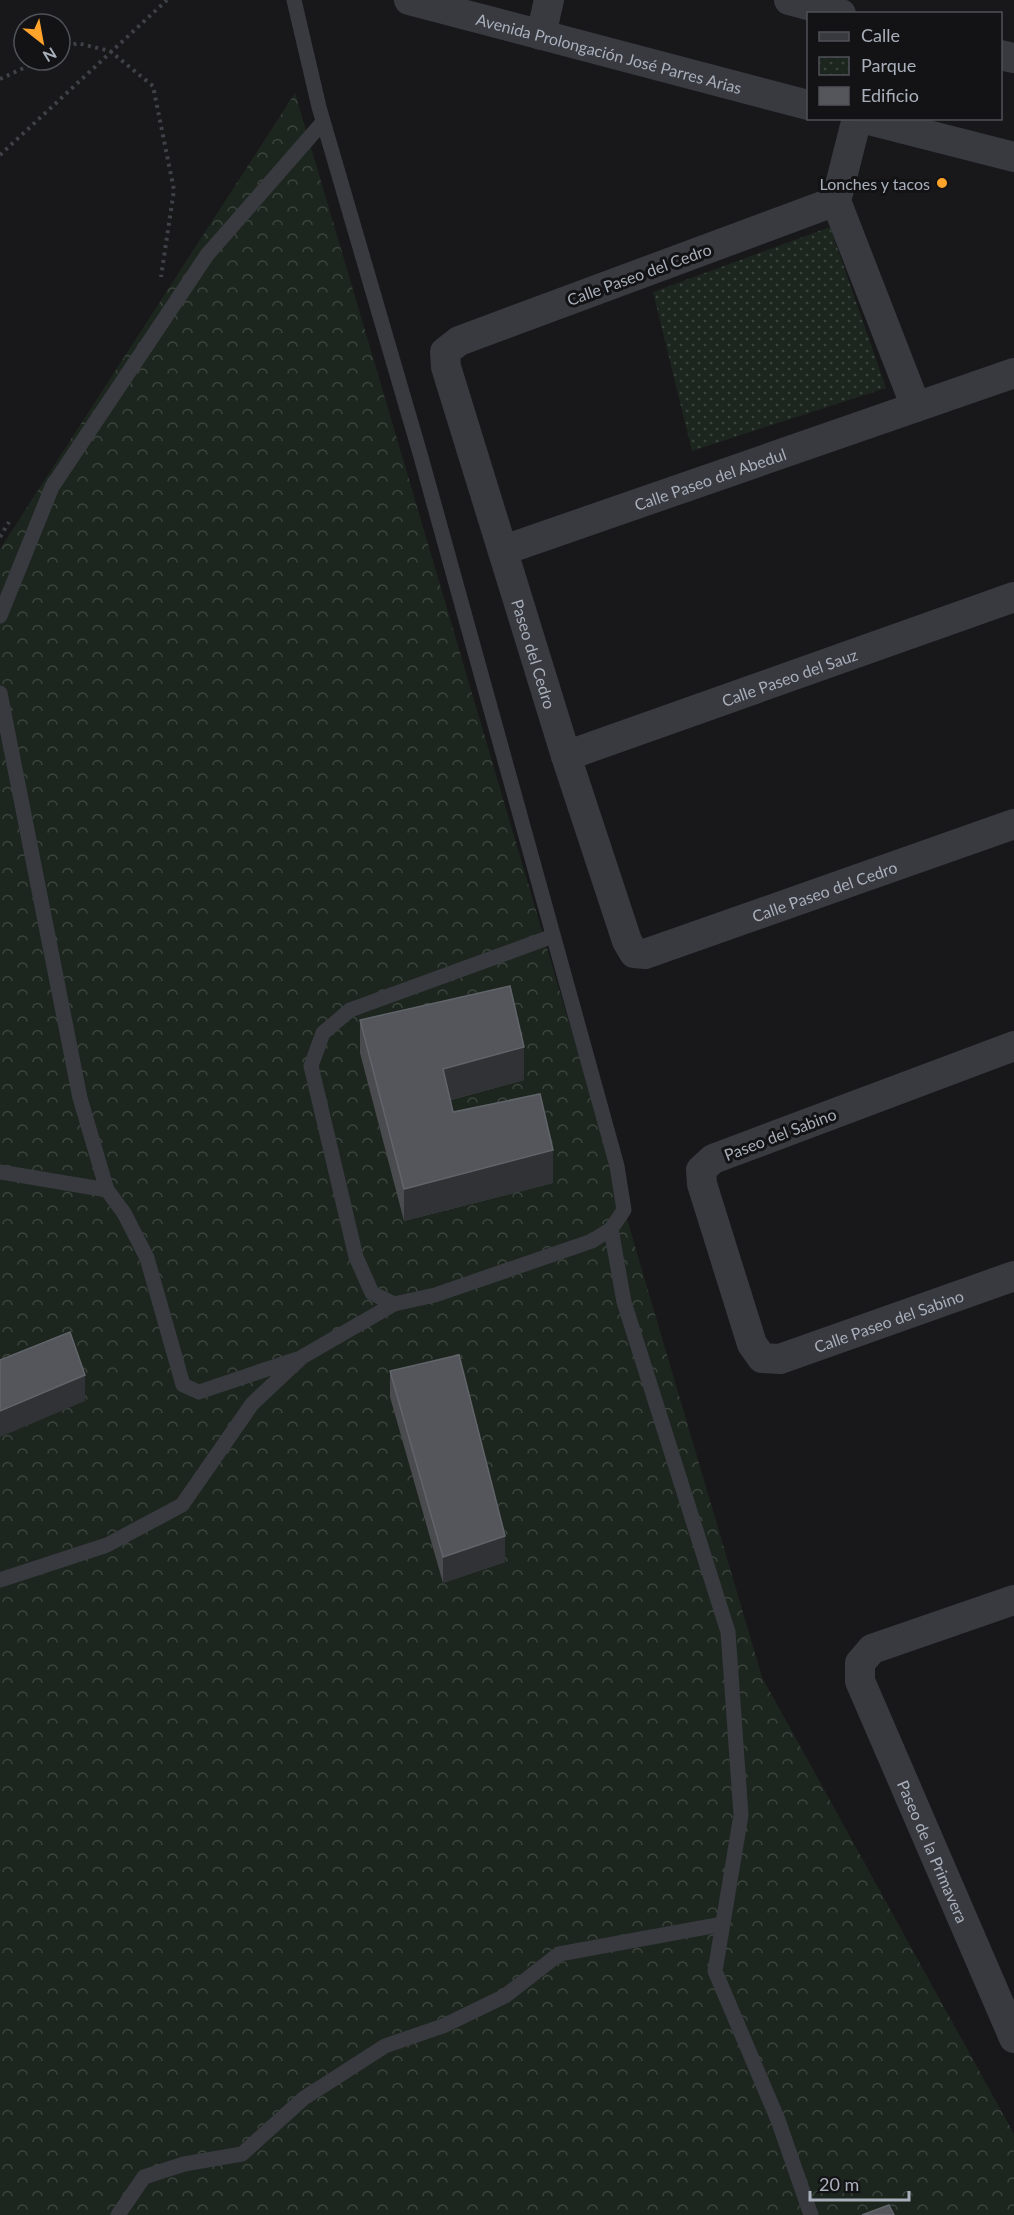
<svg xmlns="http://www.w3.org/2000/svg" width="1014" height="2215" font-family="Lato,sans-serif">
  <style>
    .forest { fill: url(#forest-crowns) }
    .park { fill: url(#park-dots) }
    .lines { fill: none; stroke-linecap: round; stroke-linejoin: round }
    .path { stroke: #3e4147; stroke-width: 4; stroke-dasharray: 3 4.5; stroke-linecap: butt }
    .lane { stroke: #383a40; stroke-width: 15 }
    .street { stroke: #383a40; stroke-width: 30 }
    .wall { fill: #494b4f }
    .shaded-wall { fill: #313235 }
    .building { fill: #54565b; stroke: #61646a; stroke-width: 1.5 }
    .poi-dot { fill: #ffa32b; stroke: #131315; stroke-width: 2 }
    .labels { text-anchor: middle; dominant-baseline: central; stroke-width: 6; stroke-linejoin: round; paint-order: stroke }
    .street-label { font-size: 16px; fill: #a9b0bb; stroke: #131315 }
    .poi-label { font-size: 16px; fill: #a9b0bb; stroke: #131315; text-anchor: end }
  </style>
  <defs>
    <pattern id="forest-crowns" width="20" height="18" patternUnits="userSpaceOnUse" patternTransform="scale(1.5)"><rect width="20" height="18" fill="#1d261e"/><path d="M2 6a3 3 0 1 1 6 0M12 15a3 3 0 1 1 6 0" fill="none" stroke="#3b433d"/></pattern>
    <pattern id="park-dots" width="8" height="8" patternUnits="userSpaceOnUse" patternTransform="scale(1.5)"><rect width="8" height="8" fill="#1d261e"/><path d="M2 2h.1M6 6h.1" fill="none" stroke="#3b433d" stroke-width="1.8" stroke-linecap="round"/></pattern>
  </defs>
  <rect width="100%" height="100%" fill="#18181a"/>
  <!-- forest -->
  <path class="forest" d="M 295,93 L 762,1677 L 1014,2134 L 1014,2215 L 0,2215 L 0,549 Z"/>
  <!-- park -->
  <path class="park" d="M 830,227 L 886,388 L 692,451 L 653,292 Z"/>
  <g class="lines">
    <!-- path -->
    <path class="path" d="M 60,51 L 77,43 L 110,51 L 153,86 L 174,190 L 161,277
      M 0,79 L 41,60
      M 0,155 L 167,0
      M 0,537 L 9,522"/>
    <!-- lane -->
    <path class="lane" d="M 294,0 L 319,107 L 421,457 L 617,1166 L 624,1210 L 611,1229 L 592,1241 L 435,1295 L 394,1304 L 372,1293 L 356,1257 L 311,1066 L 323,1033 L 350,1010 L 553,936
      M 0,616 L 52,487 L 207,255 L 323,122
      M 0,693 L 80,1098 L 107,1190
      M 0,1172 L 107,1190 L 124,1213 L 147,1258 L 183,1385 L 199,1392 L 297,1359
      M 611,1229 L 624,1302 L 728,1632 L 741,1815 L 715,1971 L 778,2120 L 811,2215
      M 0,1580 L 107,1545 L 182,1505 L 252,1404 L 302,1357 L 394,1304
      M 118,2215 L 144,2177 L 184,2164 L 242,2154 L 304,2098 L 385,2046 L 443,2026 L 505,1996 L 559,1954 L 723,1924"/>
    <!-- street -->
    <g class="street">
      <path id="s1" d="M 409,0 L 808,105"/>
      <path d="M 789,0 L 841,14"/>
      <path d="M 541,35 L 549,0"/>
      <path d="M 1000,55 L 1014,58"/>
      <path d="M 857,118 L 836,201 L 916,407"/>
      <path d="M 861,118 L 1014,157"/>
      <path id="s2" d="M 836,201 L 459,341 L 445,352 L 446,367 L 566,756 L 627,941 L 634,953 L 645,954 L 1014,824"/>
      <path id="s3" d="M 504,550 L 1014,373"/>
      <path id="s4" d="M 566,756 L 1014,597"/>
      <path id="s5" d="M 1014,1046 L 713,1159 L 701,1170 L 702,1184 L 752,1344 L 762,1358 L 780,1359 L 1014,1276"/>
      <path id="s6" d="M 1014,1600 L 872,1649 L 860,1663 L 860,1681 L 1014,2038"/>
    </g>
  </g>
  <!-- wall -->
  <path class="wall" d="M 360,1020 L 524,1080 L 451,1100 L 453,1112 L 553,1183 L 404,1221 L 360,1053 Z
    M 390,1371 L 505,1562 L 443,1583 L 390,1397 Z"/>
  <!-- shaded-wall -->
  <path class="shaded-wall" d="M 524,1047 L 524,1080 L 443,1102 L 443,1069 Z
    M 553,1150 L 553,1183 L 404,1221 L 404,1189 Z
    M 85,1375 L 85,1401 L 0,1437 L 0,1411 Z
    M 505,1536 L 505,1562 L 443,1583 L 443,1557 Z"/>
  <!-- building -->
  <path class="building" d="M 510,986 L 524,1047 L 443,1069 L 453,1112 L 540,1094 L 553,1150 L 404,1189 L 360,1020 Z
    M 70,1332 L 85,1375 L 0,1411 L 0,1360 Z
    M 459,1355 L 505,1536 L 443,1557 L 390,1371 Z
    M 889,2205 L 894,2215 L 862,2215 Z"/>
  <!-- markers -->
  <circle class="poi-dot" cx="942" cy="183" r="6"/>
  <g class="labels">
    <!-- street labels -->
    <g class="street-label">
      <text stroke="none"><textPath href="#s1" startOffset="207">Avenida Prolongación José Parres Arias</textPath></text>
      <text transform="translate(639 274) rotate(-20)">Calle Paseo del Cedro</text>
      <text stroke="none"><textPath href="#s3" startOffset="218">Calle Paseo del Abedul</textPath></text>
      <text stroke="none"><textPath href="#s2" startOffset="735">Paseo del Cedro</textPath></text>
      <text stroke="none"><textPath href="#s4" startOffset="237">Calle Paseo del Sauz</textPath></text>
      <text stroke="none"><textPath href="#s2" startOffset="1252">Calle Paseo del Cedro</textPath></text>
      <text transform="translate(780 1134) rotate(-21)">Paseo del Sabino</text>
      <text stroke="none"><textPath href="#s5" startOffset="670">Calle Paseo del Sabino</textPath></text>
      <text stroke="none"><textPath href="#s6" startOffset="372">Paseo de la Primavera</textPath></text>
    </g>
    <!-- poi labels -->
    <g class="poi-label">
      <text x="930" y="183">Lonches y tacos</text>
    </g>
  </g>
  <!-- legend -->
  <rect x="807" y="12" width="195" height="108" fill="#131315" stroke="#4f5257" stroke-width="1.5"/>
  <rect x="819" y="32" width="30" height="9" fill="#383a40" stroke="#4f5257" stroke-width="1.5"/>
  <text x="861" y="42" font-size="18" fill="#a9b0bb">Calle</text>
  <rect x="819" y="57" width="30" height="18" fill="url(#park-dots)" stroke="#4f5257" stroke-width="1.5"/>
  <text x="861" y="72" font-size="18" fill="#a9b0bb">Parque</text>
  <rect x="819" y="87" width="30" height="18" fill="#54565b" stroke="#4f5257" stroke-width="1.5"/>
  <text x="861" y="102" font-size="18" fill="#a9b0bb">Edificio</text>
  <!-- north arrow -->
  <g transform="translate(42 42) rotate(149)"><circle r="28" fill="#131315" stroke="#4f5257" stroke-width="1.5"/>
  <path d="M0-4.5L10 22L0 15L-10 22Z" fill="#ffa32b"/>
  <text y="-9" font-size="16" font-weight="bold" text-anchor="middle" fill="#a9b0bb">N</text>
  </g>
  <!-- scale -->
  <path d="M810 2191v9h99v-9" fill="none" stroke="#a9b0bb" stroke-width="3"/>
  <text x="819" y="2191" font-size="18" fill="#a9b0bb" stroke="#131315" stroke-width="4.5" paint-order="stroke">20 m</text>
</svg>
